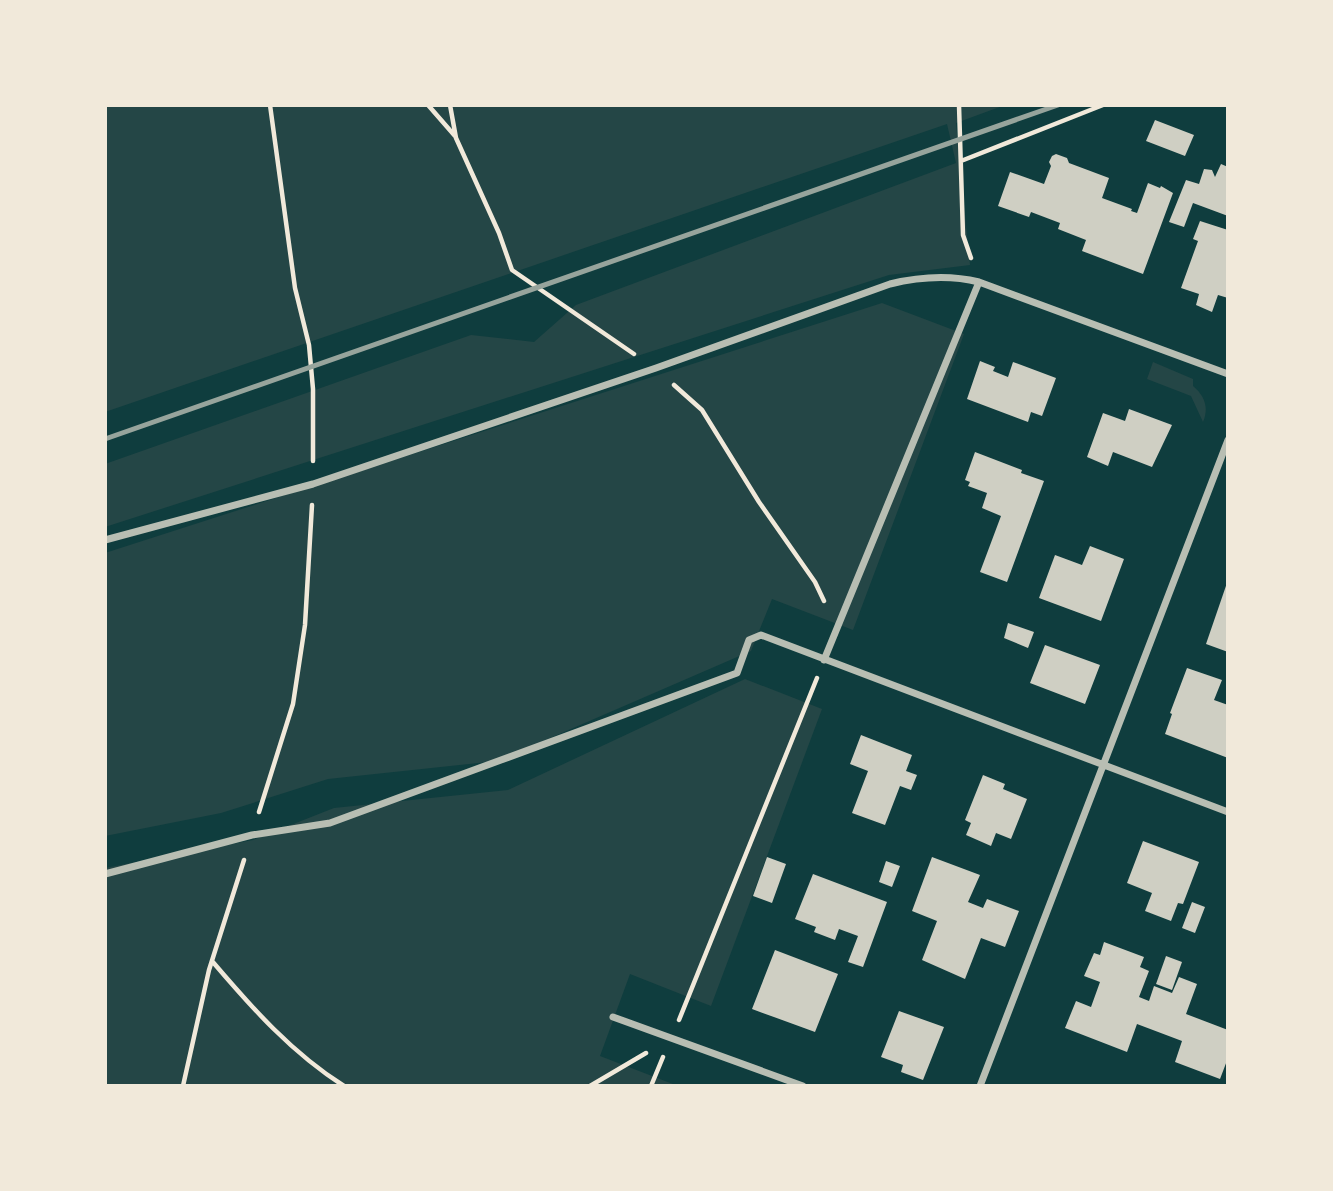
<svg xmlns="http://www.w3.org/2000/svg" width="1333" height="1191" font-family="'Open Sans',sans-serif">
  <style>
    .green { fill: #244646 }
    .building { fill: #cfcfc3 }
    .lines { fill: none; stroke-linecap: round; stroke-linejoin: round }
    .path { stroke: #f1e9da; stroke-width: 4.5 }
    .minor { stroke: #b8beb3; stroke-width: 7 }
    .rail { stroke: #97a49c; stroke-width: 5 }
  </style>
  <rect width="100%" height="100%" fill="#0f3d3e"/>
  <!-- green -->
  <path class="green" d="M 105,105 L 1005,105 L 956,123 L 970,265 L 889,275 L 105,527 L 105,464 L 471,335 L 534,342 L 576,305 L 956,163 L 947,124 L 105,412 Z
    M 882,303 L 964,334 L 853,630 L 772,599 L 751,651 L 497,761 L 328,779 L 221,813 L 105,836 L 105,553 Z
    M 1153,362 L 1193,379 L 1193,386 C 1205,396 1209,408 1203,422 L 1191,396 L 1147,379 Z
    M 745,679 L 822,709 L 711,1006 L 630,974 L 600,1056 L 678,1086 L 105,1086 L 105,868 L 253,840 L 334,808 L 508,790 Z"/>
  <!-- building -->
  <path class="building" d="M 1155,120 L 1194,135 L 1185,156 L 1146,141 Z
    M 1056,154 L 1067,158 L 1069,163 L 1109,178 L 1102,198 L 1132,209 L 1131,211 L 1137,213 L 1148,183 L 1160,188 L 1161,186 L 1173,193 L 1143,274 L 1082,251 L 1086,240 L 1058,229 L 1060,223 L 1031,212 L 1029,217 L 998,206 L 1010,172 L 1044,184 L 1051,166 L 1049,162 L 1052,156 Z
    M 1221,164 L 1228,167 L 1228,216 L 1193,203 L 1184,227 L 1169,222 L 1186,180 L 1199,184 L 1204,169 L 1212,170 L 1215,177 Z
    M 1200,221 L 1228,230 L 1228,298 L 1218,295 L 1212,312 L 1196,305 L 1199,294 L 1181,288 L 1198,241 L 1193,239 Z
    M 980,361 L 995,367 L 993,371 L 1008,377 L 1013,362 L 1056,378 L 1042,416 L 1031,412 L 1028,422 L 967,399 Z
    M 1129,409 L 1172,425 L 1152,467 L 1113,452 L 1108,466 L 1087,457 L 1103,413 L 1125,421 Z
    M 975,452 L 1022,470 L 1021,473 L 1044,481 L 1007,582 L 980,572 L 1001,516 L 982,508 L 987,493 L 968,486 L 970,482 L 965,480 Z
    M 1090,546 L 1124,559 L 1101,621 L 1039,598 L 1055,555 L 1082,565 Z
    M 1228,580 L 1228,652 L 1206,644 Z
    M 1008,623 L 1034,632 L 1028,648 L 1004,638 Z
    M 1045,645 L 1100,665 L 1085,704 L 1030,683 Z
    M 1187,668 L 1222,680 L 1214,700 L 1228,705 L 1228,758 L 1165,734 L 1172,714 L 1170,713 Z
    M 861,735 L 912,755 L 906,771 L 917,775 L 911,790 L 900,786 L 885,825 L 852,813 L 868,771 L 850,764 Z
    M 983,775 L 1005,784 L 1003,789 L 1027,799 L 1011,839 L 996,833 L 991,846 L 966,835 L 971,823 L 965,820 Z
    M 1143,841 L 1199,862 L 1183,904 L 1178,903 L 1171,921 L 1145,911 L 1152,893 L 1127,883 Z
    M 767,857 L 786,864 L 772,903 L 753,896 Z
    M 932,857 L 980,875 L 968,902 L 983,908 L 987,899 L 1019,911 L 1005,947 L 981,938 L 965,979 L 922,960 L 937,921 L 912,911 Z
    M 886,861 L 900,866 L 892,887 L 879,882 Z
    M 813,874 L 887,902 L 863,967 L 848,962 L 858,936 L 839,929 L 835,940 L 814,932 L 816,927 L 795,919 Z
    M 1192,902 L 1205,907 L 1195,933 L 1182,928 Z
    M 1104,942 L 1144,957 L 1140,967 L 1149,971 L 1139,997 L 1149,1001 L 1154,986 L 1172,993 L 1179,977 L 1197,984 L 1186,1014 L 1228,1030 L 1228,1058 L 1220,1079 L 1175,1062 L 1182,1041 L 1137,1024 L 1127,1052 L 1065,1028 L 1076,1001 L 1091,1007 L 1100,982 L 1084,976 L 1094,953 L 1100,955 Z
    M 775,950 L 838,974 L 815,1032 L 752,1009 Z
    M 1166,956 L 1182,962 L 1172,990 L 1156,984 Z
    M 899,1011 L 944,1027 L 923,1080 L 901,1072 L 903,1065 L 881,1057 Z"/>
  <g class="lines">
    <!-- path -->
    <path class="path" d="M 270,105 L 295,288 L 309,345 L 313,389 L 313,461
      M 428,105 L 455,136
      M 450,105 L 456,138 L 499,233 L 512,270 L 634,354
      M 959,105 L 963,235 L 971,258
      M 961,161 L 1103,105
      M 674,385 L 702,410 L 759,502 L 815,582 L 824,601
      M 259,812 L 293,704 L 305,625 L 312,505
      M 212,961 C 252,1008 292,1053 344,1086
      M 679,1020 L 817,678
      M 183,1086 L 209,970 L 244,860
      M 590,1086 L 646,1053
      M 651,1086 L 663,1057"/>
    <!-- minor -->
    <path class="minor" d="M 105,540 L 313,484 L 656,368 L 890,284 C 919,277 950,275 979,282 L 1228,374
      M 824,660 L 979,282
      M 105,874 L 252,835 L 330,823 L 737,673 L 749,640 L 761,635 L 1228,812
      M 613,1017 L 803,1086
      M 980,1086 L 1228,440"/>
    <!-- rail -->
    <path class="rail" d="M 105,439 L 1058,105"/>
  </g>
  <!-- border -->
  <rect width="1333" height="1191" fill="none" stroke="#f1e9da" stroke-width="214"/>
</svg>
